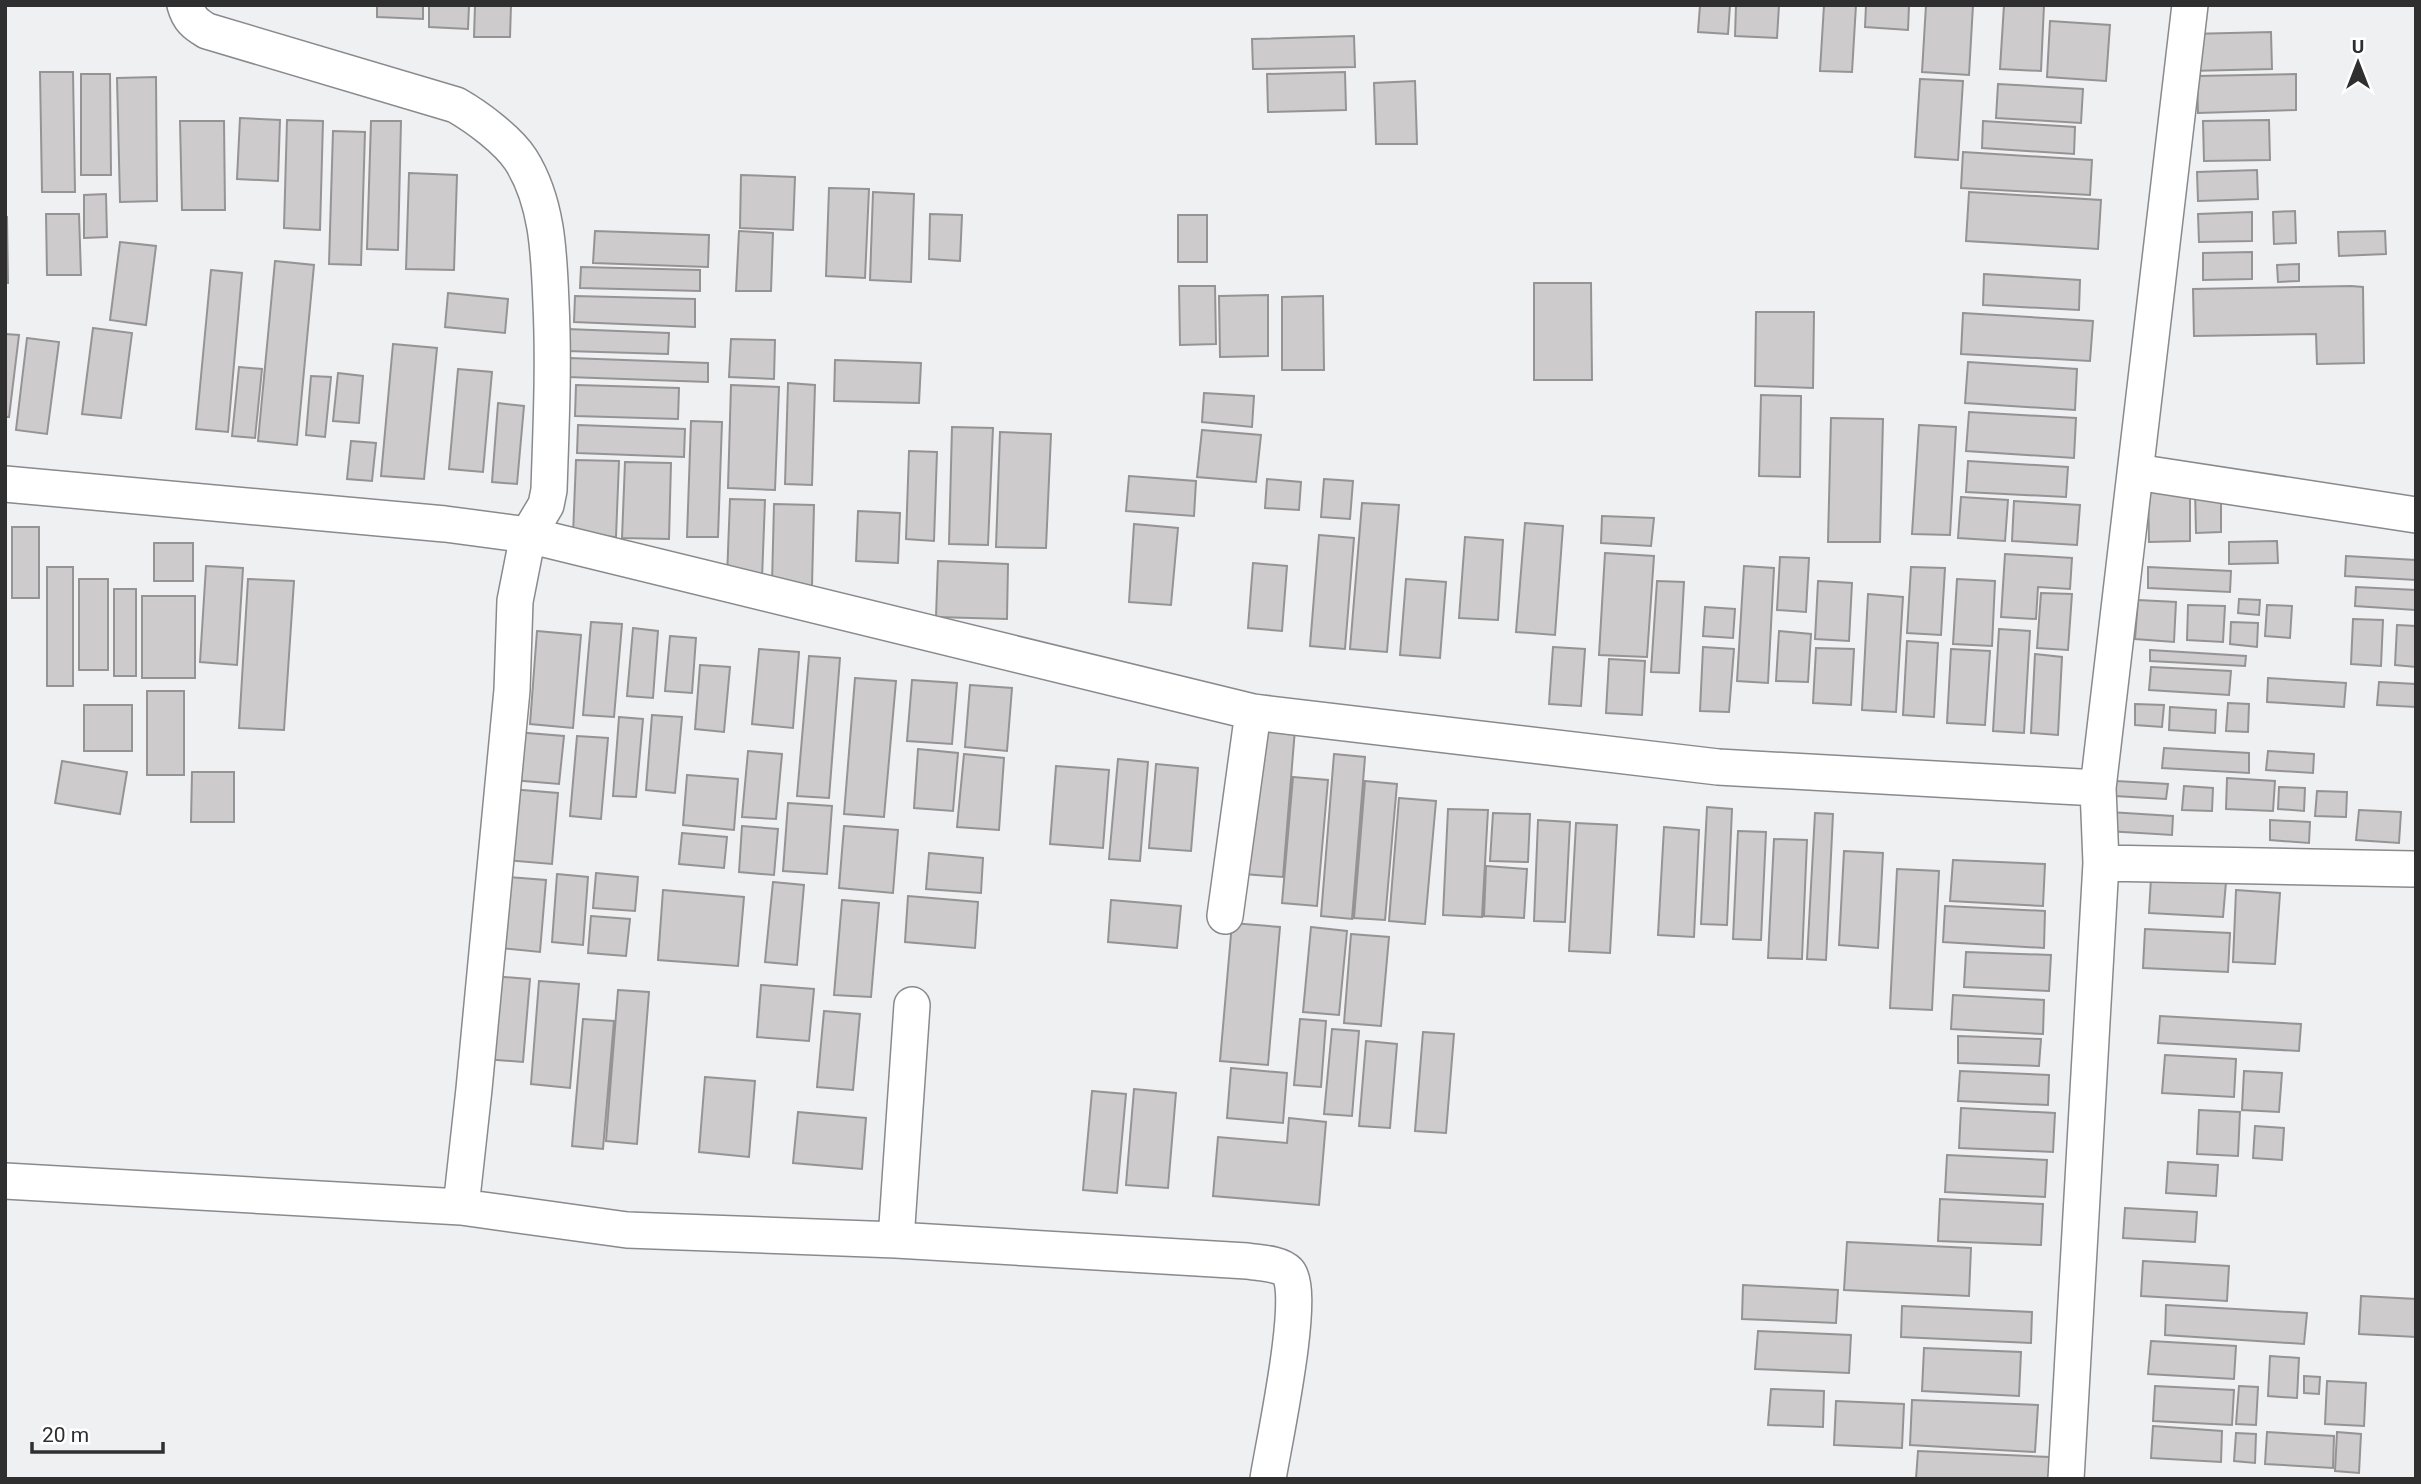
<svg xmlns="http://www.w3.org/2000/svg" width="2421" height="1484" font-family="Roboto,sans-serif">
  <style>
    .building { fill: #cecbcc; stroke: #969394; stroke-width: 2 }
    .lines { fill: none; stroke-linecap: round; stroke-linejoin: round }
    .street-casing { stroke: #898a8d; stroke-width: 38 }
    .street { stroke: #fff; stroke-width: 35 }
  </style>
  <rect width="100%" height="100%" fill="#eff0f2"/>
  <!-- building -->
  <path class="building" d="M 377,5 L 423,5 L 423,19 L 377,17 Z
    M 429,5 L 469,5 L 468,29 L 429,27 Z
    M 475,5 L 511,5 L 510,37 L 474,37 Z
    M 1700,5 L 1730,5 L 1728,34 L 1698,32 Z
    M 1736,5 L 1779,5 L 1777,38 L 1735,36 Z
    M 1824,5 L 1856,5 L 1852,72 L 1820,71 Z
    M 1866,5 L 1909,5 L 1908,30 L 1865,27 Z
    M 1926,5 L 1973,5 L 1969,75 L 1922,72 Z
    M 2004,5 L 2044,5 L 2041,71 L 2000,69 Z
    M 2050,21 L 2110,25 L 2106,81 L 2047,77 Z
    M 2271,32 L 2272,69 L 2190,71 L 2189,34 Z
    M 1354,36 L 1355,67 L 1253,69 L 1252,39 Z
    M 40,72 L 73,72 L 75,192 L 42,192 Z
    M 1345,72 L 1346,110 L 1268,112 L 1267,74 Z
    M 81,74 L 110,74 L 111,175 L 81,175 Z
    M 2296,74 L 2296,110 L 2198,113 L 2197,76 Z
    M 156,77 L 157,201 L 120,202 L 117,78 Z
    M 1920,79 L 1963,81 L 1958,160 L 1915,157 Z
    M 1415,81 L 1417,144 L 1376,144 L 1374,83 Z
    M 1998,84 L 2083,89 L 2081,123 L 1996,118 Z
    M 240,118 L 280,120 L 278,181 L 237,179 Z
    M 287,120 L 323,121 L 320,230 L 284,228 Z
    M 2269,120 L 2270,160 L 2204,161 L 2203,121 Z
    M 180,121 L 224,121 L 225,210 L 182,210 Z
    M 371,121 L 401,121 L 398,250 L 367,249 Z
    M 1983,121 L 2075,127 L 2074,154 L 1982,148 Z
    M 333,131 L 365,132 L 361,265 L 329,264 Z
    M 1963,152 L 2092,160 L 2090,195 L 1961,188 Z
    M 2257,170 L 2258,199 L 2198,201 L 2197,172 Z
    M 409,173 L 457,175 L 454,270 L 406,269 Z
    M 741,175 L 795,177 L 793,230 L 740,228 Z
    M 829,188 L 869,189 L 865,278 L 826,276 Z
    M 873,192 L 914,194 L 911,282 L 870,280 Z
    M 1969,192 L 2101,200 L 2098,249 L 1966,241 Z
    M 106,194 L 107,237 L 84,238 L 84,195 Z
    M 2295,211 L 2296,243 L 2274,244 L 2273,212 Z
    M 2252,212 L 2252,241 L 2199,242 L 2198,214 Z
    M 46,214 L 79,214 L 81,275 L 47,275 Z
    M 930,214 L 962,215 L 960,261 L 929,259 Z
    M 1178,215 L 1207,215 L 1207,262 L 1178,262 Z
    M 5,217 L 7,217 L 8,283 L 5,283 Z
    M 595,231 L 709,235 L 708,267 L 593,263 Z
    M 739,231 L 773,233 L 771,291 L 736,291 Z
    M 2385,231 L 2386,254 L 2339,256 L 2338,232 Z
    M 120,242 L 156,246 L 146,325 L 110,320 Z
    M 2252,252 L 2252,279 L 2203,280 L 2203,253 Z
    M 275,261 L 314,265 L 297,445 L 258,441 Z
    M 2299,264 L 2299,281 L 2278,282 L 2277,265 Z
    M 581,267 L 700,270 L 700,291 L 580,288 Z
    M 211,270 L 242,273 L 228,432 L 196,429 Z
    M 1984,274 L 2080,280 L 2079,310 L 1983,305 Z
    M 1534,283 L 1591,283 L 1592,380 L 1534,380 Z
    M 1179,286 L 1215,286 L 1216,344 L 1180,345 Z
    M 2351,286 L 2363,287 L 2364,363 L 2317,364 L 2316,334 L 2194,336 L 2193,289 Z
    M 448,293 L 508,299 L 505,333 L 445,327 Z
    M 1268,295 L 1268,356 L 1220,357 L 1219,296 Z
    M 575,296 L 695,299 L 695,327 L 574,322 Z
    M 1323,296 L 1324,370 L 1282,370 L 1282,297 Z
    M 1756,312 L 1814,312 L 1813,388 L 1755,386 Z
    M 1963,313 L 2093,321 L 2090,361 L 1961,354 Z
    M 93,328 L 132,333 L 121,418 L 82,414 Z
    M 567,329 L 669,333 L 668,354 L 566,351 Z
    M 5,334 L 19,335 L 9,417 L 5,417 Z
    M 27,338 L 59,342 L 47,434 L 16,430 Z
    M 731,339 L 775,340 L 774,379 L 729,377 Z
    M 393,344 L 437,348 L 424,479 L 381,476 Z
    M 569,358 L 708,363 L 708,382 L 568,377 Z
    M 835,360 L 921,363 L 919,403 L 834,401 Z
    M 1968,362 L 2077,369 L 2075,410 L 1965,403 Z
    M 239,367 L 262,369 L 255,438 L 232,436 Z
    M 458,369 L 492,372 L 483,472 L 449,469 Z
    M 338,373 L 363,376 L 359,423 L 333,421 Z
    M 311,376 L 331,377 L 325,437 L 306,435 Z
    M 788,383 L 815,385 L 812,485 L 785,484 Z
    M 576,385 L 679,388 L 678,419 L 575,416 Z
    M 731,385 L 779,387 L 775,490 L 728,488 Z
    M 1204,393 L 1254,396 L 1252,427 L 1202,422 Z
    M 1761,395 L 1801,396 L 1800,477 L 1759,476 Z
    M 498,403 L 524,406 L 517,484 L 492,482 Z
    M 1969,412 L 2076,418 L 2074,458 L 1966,451 Z
    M 1831,418 L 1883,419 L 1880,542 L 1828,542 Z
    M 691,421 L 722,422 L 718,537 L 687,537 Z
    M 578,425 L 685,429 L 684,457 L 577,453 Z
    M 1919,425 L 1956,427 L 1950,535 L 1912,534 Z
    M 952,427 L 993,428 L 988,545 L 949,544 Z
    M 1202,430 L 1261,435 L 1256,482 L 1197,477 Z
    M 1000,432 L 1051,434 L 1046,548 L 996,547 Z
    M 351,441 L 376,443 L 372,481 L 347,479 Z
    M 909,451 L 937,452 L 934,541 L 906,539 Z
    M 576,460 L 619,461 L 616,537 L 573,535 Z
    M 1968,461 L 2068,467 L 2066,497 L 1966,492 Z
    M 625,462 L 671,463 L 669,539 L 622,538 Z
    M 1129,476 L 1196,481 L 1194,516 L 1126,511 Z
    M 1267,479 L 1301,482 L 1299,510 L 1265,508 Z
    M 1324,479 L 1353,481 L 1350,519 L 1321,517 Z
    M 2221,488 L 2221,532 L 2196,533 L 2195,489 Z
    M 2148,490 L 2190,490 L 2190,541 L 2149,542 Z
    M 1961,497 L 2008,500 L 2005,541 L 1958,538 Z
    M 730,499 L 765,500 L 762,579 L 727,577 Z
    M 2014,501 L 2080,505 L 2077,545 L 2012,541 Z
    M 1362,503 L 1399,505 L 1387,652 L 1350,649 Z
    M 774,504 L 814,505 L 812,586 L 772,584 Z
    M 858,511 L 900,513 L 898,563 L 856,561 Z
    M 1602,516 L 1654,518 L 1651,546 L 1601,543 Z
    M 1525,523 L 1563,526 L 1555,635 L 1516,632 Z
    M 1134,524 L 1178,528 L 1171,605 L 1129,602 Z
    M 12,527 L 39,527 L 39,598 L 12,598 Z
    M 1319,535 L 1354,538 L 1345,649 L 1310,646 Z
    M 1465,537 L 1503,540 L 1498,620 L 1459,618 Z
    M 2277,541 L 2278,563 L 2229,564 L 2229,542 Z
    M 154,543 L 193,543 L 193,581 L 154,581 Z
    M 1605,553 L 1654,556 L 1647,657 L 1599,655 Z
    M 2005,554 L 2072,558 L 2070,589 L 2038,587 L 2036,619 L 2001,617 Z
    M 2346,556 L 2416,560 L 2416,580 L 2345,576 Z
    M 1780,557 L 1809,558 L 1806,612 L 1777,610 Z
    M 938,561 L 1008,564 L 1007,619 L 936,617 Z
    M 1253,563 L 1287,566 L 1282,631 L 1248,628 Z
    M 206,566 L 243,568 L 237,665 L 200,662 Z
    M 1744,566 L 1774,568 L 1768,683 L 1737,681 Z
    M 47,567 L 73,567 L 73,686 L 47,686 Z
    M 1911,567 L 1945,568 L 1941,635 L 1907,633 Z
    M 2148,567 L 2231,571 L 2230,592 L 2148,588 Z
    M 79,579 L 108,579 L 108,670 L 79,670 Z
    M 248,579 L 294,581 L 284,730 L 239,728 Z
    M 1406,579 L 1446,582 L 1440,658 L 1400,655 Z
    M 1957,579 L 1995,581 L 1992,646 L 1953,644 Z
    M 1657,581 L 1684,582 L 1679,673 L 1651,672 Z
    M 1818,581 L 1852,583 L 1849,641 L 1815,639 Z
    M 2356,587 L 2416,590 L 2415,610 L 2355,606 Z
    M 114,589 L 136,589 L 136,676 L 114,676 Z
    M 2041,593 L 2072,594 L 2068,650 L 2037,648 Z
    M 1868,594 L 1903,597 L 1896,712 L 1862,710 Z
    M 142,596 L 195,596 L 195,678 L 142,678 Z
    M 2239,599 L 2260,600 L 2259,615 L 2238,613 Z
    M 2138,600 L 2176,602 L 2174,642 L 2135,639 Z
    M 2188,605 L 2225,606 L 2223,642 L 2187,640 Z
    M 2267,605 L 2292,606 L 2290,638 L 2265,636 Z
    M 1705,607 L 1735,609 L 1733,638 L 1703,636 Z
    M 2353,619 L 2383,620 L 2381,666 L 2351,664 Z
    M 591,622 L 622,624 L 614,717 L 583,715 Z
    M 2231,622 L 2258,623 L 2257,647 L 2230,644 Z
    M 2397,625 L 2416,626 L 2416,667 L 2395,665 Z
    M 633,628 L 658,631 L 653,698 L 627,696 Z
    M 1999,629 L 2030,631 L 2024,733 L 1993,731 Z
    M 537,631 L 581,635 L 573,728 L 530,724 Z
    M 1779,631 L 1811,634 L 1808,682 L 1776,681 Z
    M 670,636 L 696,638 L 692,693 L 665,691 Z
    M 1907,641 L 1938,643 L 1934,717 L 1903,715 Z
    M 1553,647 L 1585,649 L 1581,706 L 1549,704 Z
    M 1703,647 L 1734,649 L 1729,712 L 1700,711 Z
    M 1816,648 L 1854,649 L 1851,705 L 1813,703 Z
    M 759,649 L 799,652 L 793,728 L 752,724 Z
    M 1951,649 L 1990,651 L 1985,725 L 1947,723 Z
    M 2150,650 L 2246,656 L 2245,666 L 2150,661 Z
    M 2035,654 L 2062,657 L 2058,735 L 2031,733 Z
    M 809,656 L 840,658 L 829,798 L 797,796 Z
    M 1609,659 L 1645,661 L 1642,715 L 1606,713 Z
    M 700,665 L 730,667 L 724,732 L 695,729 Z
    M 2151,667 L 2231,671 L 2229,695 L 2149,690 Z
    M 855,678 L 896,681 L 884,817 L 844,814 Z
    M 2268,678 L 2346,683 L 2344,707 L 2267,702 Z
    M 912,680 L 957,683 L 952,744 L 907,741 Z
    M 2379,682 L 2416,684 L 2416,707 L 2377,705 Z
    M 970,685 L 1012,688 L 1007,751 L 965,747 Z
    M 147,691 L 184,691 L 184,775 L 147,775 Z
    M 2228,703 L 2249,704 L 2248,732 L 2226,731 Z
    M 2135,704 L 2164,705 L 2162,727 L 2135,725 Z
    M 84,705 L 132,705 L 132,751 L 84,751 Z
    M 2170,707 L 2216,710 L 2215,733 L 2169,730 Z
    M 652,715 L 682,717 L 675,793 L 646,790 Z
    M 619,717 L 643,719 L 636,797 L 613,796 Z
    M 1256,725 L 1295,729 L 1283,877 L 1244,874 Z
    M 515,732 L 564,736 L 559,784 L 512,780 Z
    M 577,736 L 608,738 L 601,819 L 570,816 Z
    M 2164,748 L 2249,753 L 2249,773 L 2162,768 Z
    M 918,749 L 958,753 L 953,811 L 914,808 Z
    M 748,751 L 782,754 L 776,819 L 742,817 Z
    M 2268,751 L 2314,754 L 2313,773 L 2266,770 Z
    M 964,754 L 1004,758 L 999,830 L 957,827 Z
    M 1334,754 L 1365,757 L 1352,919 L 1321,916 Z
    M 1118,759 L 1148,762 L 1140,861 L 1109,859 Z
    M 62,761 L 127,772 L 120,814 L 55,803 Z
    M 1156,764 L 1198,768 L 1191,851 L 1149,848 Z
    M 1056,766 L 1109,770 L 1103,848 L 1050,844 Z
    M 192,772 L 234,772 L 234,822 L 191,822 Z
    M 687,775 L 738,779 L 734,830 L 683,825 Z
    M 1293,777 L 1328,780 L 1317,906 L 1282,903 Z
    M 2227,778 L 2275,781 L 2273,811 L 2226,809 Z
    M 1365,781 L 1397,784 L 1385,920 L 1354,918 Z
    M 2116,781 L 2168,784 L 2166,799 L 2115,796 Z
    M 2184,786 L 2213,788 L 2212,811 L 2182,810 Z
    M 2279,787 L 2305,788 L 2304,811 L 2278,809 Z
    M 510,789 L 558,793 L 552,864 L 505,860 Z
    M 2317,791 L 2347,792 L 2346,817 L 2315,816 Z
    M 1399,798 L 1436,801 L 1425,924 L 1389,921 Z
    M 788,803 L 832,806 L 827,874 L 783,871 Z
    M 1707,807 L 1732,809 L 1727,925 L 1701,924 Z
    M 1448,809 L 1488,810 L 1482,917 L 1443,915 Z
    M 2359,810 L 2401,812 L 2399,843 L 2356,840 Z
    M 2109,812 L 2173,816 L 2172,835 L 2107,831 Z
    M 1493,813 L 1530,814 L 1528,862 L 1490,861 Z
    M 1815,813 L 1833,814 L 1826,960 L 1807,959 Z
    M 1538,820 L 1570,822 L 1565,922 L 1534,921 Z
    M 2270,820 L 2310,822 L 2309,843 L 2270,840 Z
    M 1576,823 L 1617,825 L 1610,953 L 1569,951 Z
    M 742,826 L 778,829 L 774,875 L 739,872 Z
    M 844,826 L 898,830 L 893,893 L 839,888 Z
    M 1664,827 L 1699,830 L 1694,937 L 1658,935 Z
    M 1738,831 L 1766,832 L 1761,940 L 1733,939 Z
    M 682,833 L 727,837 L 724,868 L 679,864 Z
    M 1774,839 L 1807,840 L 1802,959 L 1768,958 Z
    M 1844,851 L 1883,853 L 1878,948 L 1839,945 Z
    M 929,853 L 983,858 L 981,893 L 926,889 Z
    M 1953,860 L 2045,864 L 2043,906 L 1950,901 Z
    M 1486,866 L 1527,869 L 1524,918 L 1484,916 Z
    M 1897,869 L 1939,871 L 1932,1010 L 1890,1008 Z
    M 596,873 L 638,877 L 635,911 L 593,908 Z
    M 557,874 L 588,877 L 583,945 L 552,942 Z
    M 507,877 L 546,880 L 540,952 L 501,948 Z
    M 2151,878 L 2226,882 L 2223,917 L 2149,913 Z
    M 773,882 L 804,885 L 797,965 L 765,962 Z
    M 663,890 L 744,897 L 738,966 L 658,960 Z
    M 2236,890 L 2280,893 L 2275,964 L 2233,962 Z
    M 908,896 L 978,902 L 975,948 L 905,942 Z
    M 842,900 L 879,903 L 871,997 L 834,995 Z
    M 1111,900 L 1181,906 L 1177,948 L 1108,942 Z
    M 1945,906 L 2045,911 L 2044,948 L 1943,942 Z
    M 591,916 L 630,919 L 626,956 L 588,953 Z
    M 1232,923 L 1280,927 L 1268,1065 L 1220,1061 Z
    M 1311,927 L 1347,931 L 1339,1015 L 1303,1012 Z
    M 2145,929 L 2230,933 L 2228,972 L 2143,968 Z
    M 1351,934 L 1389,937 L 1381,1026 L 1344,1023 Z
    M 1966,952 L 2051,955 L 2049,991 L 1964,987 Z
    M 492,976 L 530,979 L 523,1062 L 484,1059 Z
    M 539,981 L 579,984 L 570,1088 L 531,1084 Z
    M 761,985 L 814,989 L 809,1041 L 757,1037 Z
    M 618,990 L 649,992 L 637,1144 L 606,1141 Z
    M 1953,995 L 2044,1000 L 2043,1034 L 1951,1029 Z
    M 824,1011 L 860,1014 L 853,1090 L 817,1087 Z
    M 2160,1016 L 2301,1024 L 2299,1051 L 2158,1043 Z
    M 583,1019 L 614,1021 L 603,1149 L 572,1146 Z
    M 1300,1019 L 1326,1021 L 1321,1087 L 1294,1085 Z
    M 1332,1029 L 1359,1031 L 1352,1116 L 1324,1114 Z
    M 1423,1032 L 1454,1034 L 1446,1133 L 1415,1131 Z
    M 1958,1036 L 2041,1039 L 2039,1066 L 1958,1063 Z
    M 1366,1041 L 1397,1044 L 1390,1128 L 1359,1126 Z
    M 2165,1055 L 2236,1059 L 2234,1097 L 2162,1093 Z
    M 1231,1068 L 1287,1073 L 1283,1123 L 1227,1118 Z
    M 1960,1071 L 2049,1075 L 2048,1105 L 1958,1101 Z
    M 2244,1071 L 2282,1073 L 2279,1112 L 2242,1110 Z
    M 705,1077 L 755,1081 L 749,1157 L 699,1152 Z
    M 1134,1089 L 1176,1093 L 1168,1188 L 1126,1185 Z
    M 1092,1091 L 1126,1094 L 1117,1193 L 1083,1190 Z
    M 1961,1108 L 2055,1113 L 2053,1152 L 1959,1148 Z
    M 2199,1110 L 2240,1112 L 2238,1156 L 2197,1154 Z
    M 798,1112 L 866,1118 L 862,1169 L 793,1163 Z
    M 1289,1118 L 1326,1122 L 1319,1205 L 1213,1196 L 1218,1137 L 1287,1143 Z
    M 2255,1126 L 2284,1128 L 2282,1160 L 2253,1158 Z
    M 1947,1155 L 2047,1160 L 2045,1197 L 1945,1192 Z
    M 2168,1162 L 2218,1165 L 2216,1196 L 2166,1193 Z
    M 1940,1199 L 2043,1204 L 2041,1245 L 1938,1241 Z
    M 2125,1208 L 2197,1212 L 2195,1242 L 2123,1238 Z
    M 1847,1242 L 1971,1248 L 1969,1296 L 1844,1290 Z
    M 2143,1261 L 2229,1266 L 2227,1301 L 2141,1296 Z
    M 1743,1285 L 1838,1290 L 1836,1323 L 1742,1319 Z
    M 2361,1296 L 2416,1299 L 2416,1337 L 2359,1334 Z
    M 2166,1305 L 2307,1313 L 2304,1344 L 2165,1335 Z
    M 1902,1306 L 2032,1312 L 2031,1343 L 1901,1337 Z
    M 1758,1331 L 1851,1335 L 1849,1373 L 1755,1369 Z
    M 2151,1341 L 2236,1346 L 2234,1379 L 2148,1374 Z
    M 1924,1348 L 2021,1352 L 2019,1396 L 1922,1391 Z
    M 2270,1356 L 2299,1358 L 2297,1398 L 2268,1396 Z
    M 2304,1376 L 2320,1377 L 2319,1394 L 2304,1393 Z
    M 2327,1381 L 2366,1383 L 2364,1426 L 2325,1424 Z
    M 2155,1386 L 2234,1390 L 2232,1425 L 2153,1421 Z
    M 2239,1386 L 2258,1387 L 2256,1425 L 2236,1424 Z
    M 1771,1389 L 1824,1391 L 1823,1427 L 1768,1425 Z
    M 1912,1400 L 2038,1405 L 2035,1452 L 1910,1445 Z
    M 1836,1401 L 1904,1404 L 1902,1448 L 1834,1445 Z
    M 2153,1426 L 2222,1431 L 2221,1462 L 2151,1458 Z
    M 2267,1432 L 2334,1436 L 2333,1468 L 2265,1464 Z
    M 2337,1432 L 2361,1434 L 2359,1473 L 2335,1471 Z
    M 2236,1433 L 2256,1434 L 2255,1463 L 2234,1461 Z
    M 1918,1451 L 2050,1457 L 2049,1479 L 1916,1479 Z"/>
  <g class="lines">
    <!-- street casing -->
    <g class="street-casing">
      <path id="street" d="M 185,5 C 189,19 195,24 207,31 L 456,105 C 477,117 508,140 521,160 C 548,203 549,255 551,304 C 554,366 551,427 549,490 L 546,505 L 528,535 L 515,601 L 512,690 L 474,1089 L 461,1207
        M 2136,472 L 2416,515
        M 5,484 L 445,524 L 528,535 L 1253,712 L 1718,767 L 2098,788
        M 2101,863 L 2413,869
        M 1225,916 L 1253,712
        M 5,1181 L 461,1207 L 627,1230 L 896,1240 L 1247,1261 C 1259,1263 1279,1263 1288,1272 C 1307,1292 1273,1446 1268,1479
        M 896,1240 L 912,1005
        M 2066,1479 L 2101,863 L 2098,788 L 2190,5"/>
    </g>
    <!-- street -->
    <use href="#street" class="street"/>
  </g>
  <!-- border -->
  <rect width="2421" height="1484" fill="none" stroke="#2f2f30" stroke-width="14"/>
  <!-- north arrow -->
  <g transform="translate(2358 63)" stroke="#ffffff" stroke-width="5" paint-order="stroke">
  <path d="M0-5L12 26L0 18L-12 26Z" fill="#2f2f30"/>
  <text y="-10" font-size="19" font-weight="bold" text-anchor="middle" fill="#2f2f30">U</text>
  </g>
  <!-- scale -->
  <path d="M32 1442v10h131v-10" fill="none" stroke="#2f2f30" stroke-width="3.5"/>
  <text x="42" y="1442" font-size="21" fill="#2f2f30" stroke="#ffffff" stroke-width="5" paint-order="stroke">20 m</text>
</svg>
